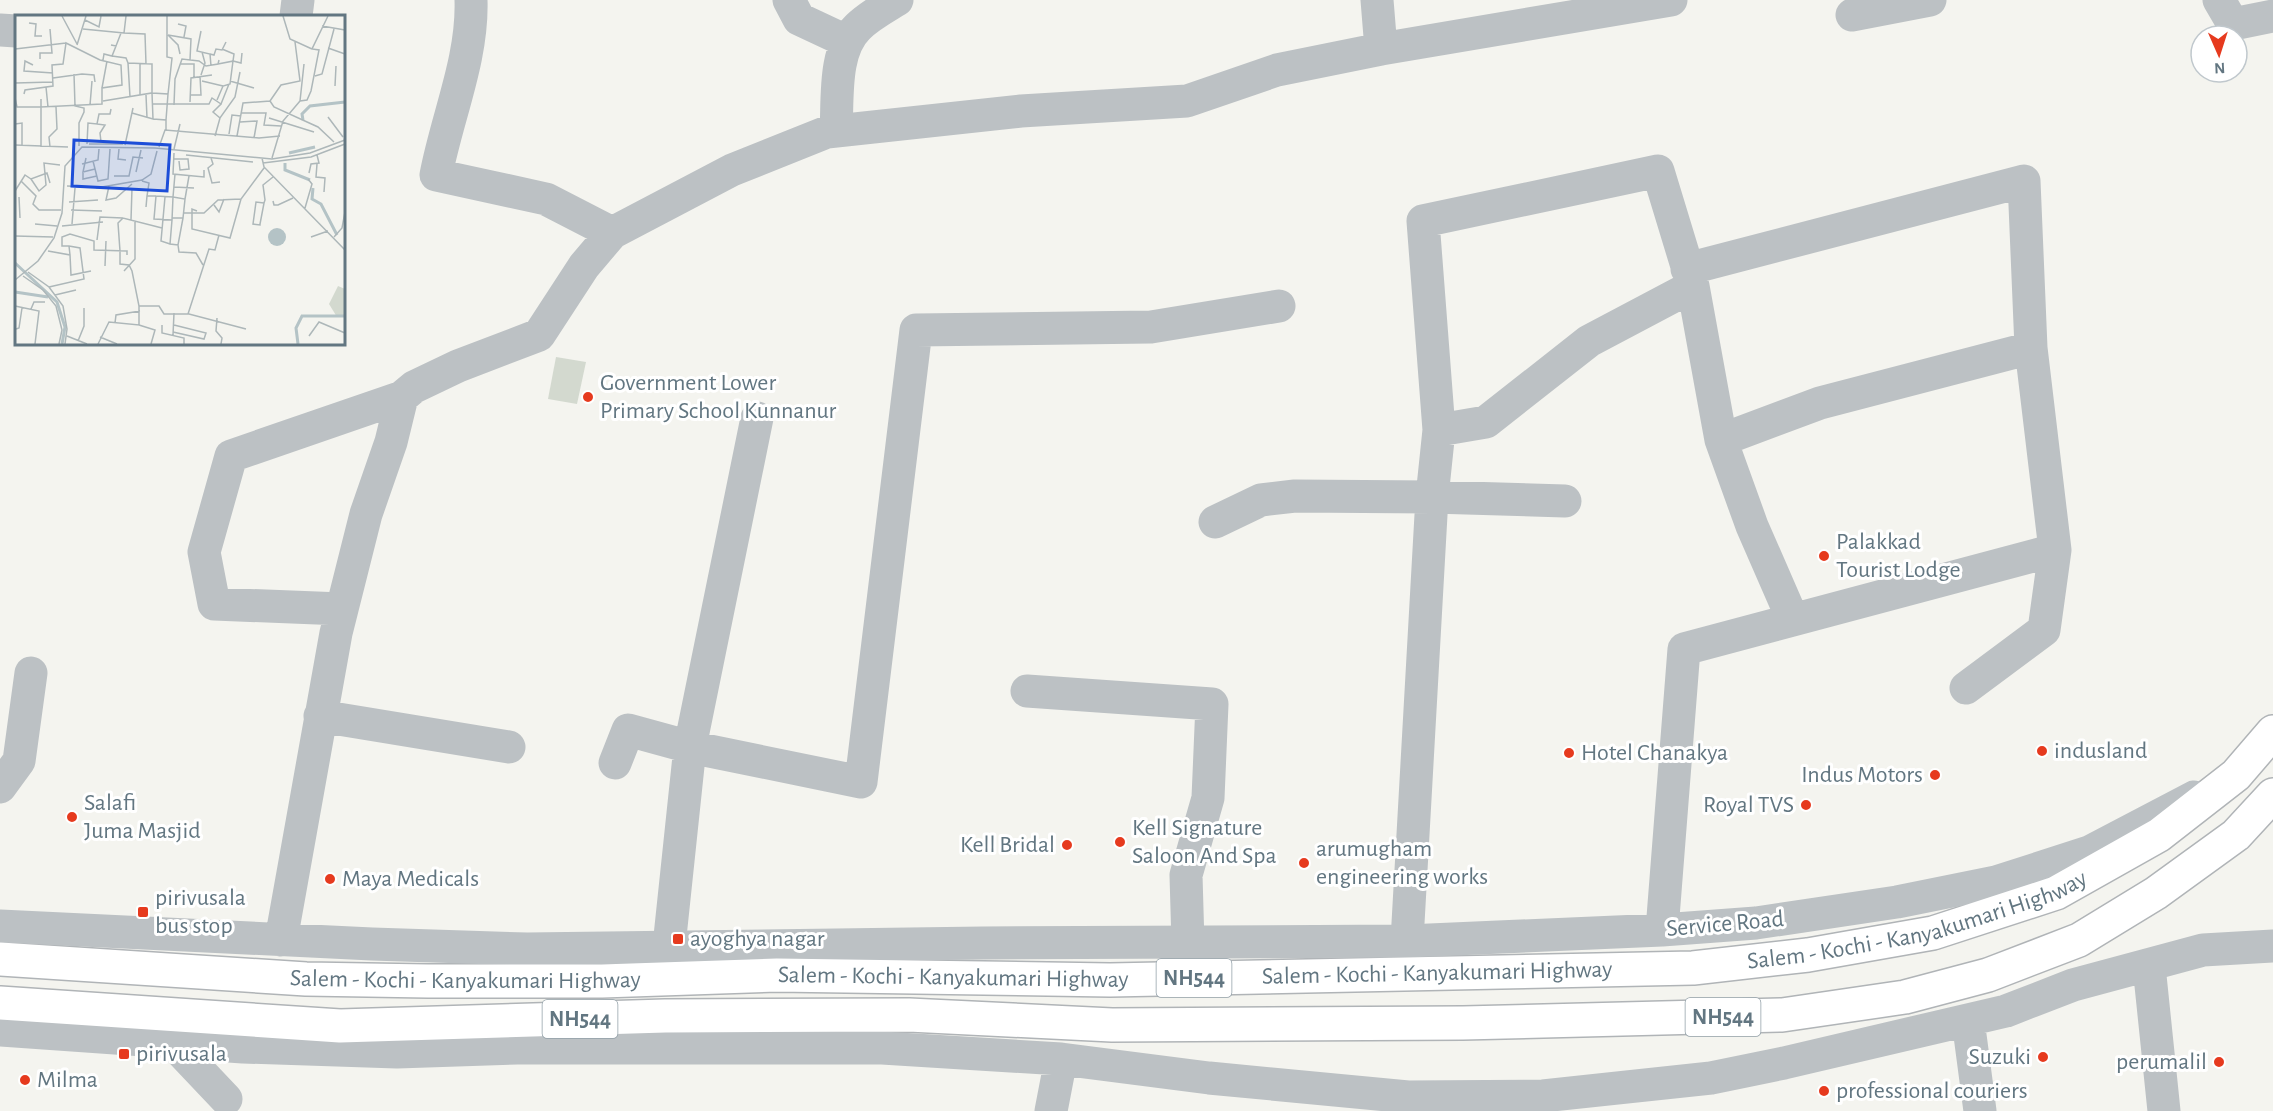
<svg xmlns="http://www.w3.org/2000/svg" width="2273" height="1111" font-family="'Alegreya Sans',sans-serif">
  <style>
    .green { fill: #d3d9cf }
    .lines { fill: none; stroke-linecap: round; stroke-linejoin: round }
    .highway-casing { stroke: #b0b4b7; stroke-width: 36 }
    .minor { stroke: #bcc1c4; stroke-width: 33 }
    .highway { stroke: #fff; stroke-width: 33 }
    .poi-dot { fill: #e63a1e; stroke: #fff; stroke-width: 2 }
    .labels { text-anchor: middle; dominant-baseline: central; stroke-width: 6; stroke-linejoin: round; paint-order: stroke }
    .shield { fill: #fff; stroke: #919fa7; stroke-width: 1.5 }
    .shield-label { font-size: 22px; font-weight: bold; fill: #627681 }
    .poi-label { font-size: 24px; fill: #627681; stroke: #fff; text-anchor: start }
    .street-label { font-size: 24px; fill: #627681; stroke: #fff }
    .inset-river { fill: none; stroke: #b4c3c6; stroke-width: 3 }
    .inset-road { fill: none; stroke: #adb7b9; stroke-width: 1.5 }
    .view { fill: #1d4ed8; fill-opacity: 0.15; stroke: #1d4ed8; stroke-width: 3 }
    .inset-edge { fill: none; stroke: #627681; stroke-width: 3 }
  </style>
  <rect width="100%" height="100%" fill="#f4f4ef"/>
  <!-- green -->
  <path class="green" d="M 556,357 L 586,362 L 577,404 L 548,399 Z"/>
  <g class="lines">
    <!-- highway casing -->
    <g class="highway-casing">
      <g id="highway">
        <path id="s1" d="M 0,959 L 306,979 L 428,981 L 602,981 L 777,975 L 1110,980 L 1693,968 L 1808,955 L 1933,933 L 2056,893 L 2159,835 L 2236,775 L 2273,732"/>
        <path d="M 0,1003 L 340,1026 L 665,1016 L 909,1015 L 1112,1025 L 1463,1023 L 1782,1015 L 1905,997 L 1988,975 L 2079,940 L 2156,893 L 2236,835 L 2273,795"/>
      </g>
    </g>
    <!-- minor -->
    <path class="minor" d="M 471,0 C 473,59 447,117 436,175 L 546,199 L 612,233
      M 789,0 L 799,19 L 846,41
      M 1377,0 L 1381,49
      M 2219,0 L 2233,24 L 2273,16
      M 1852,15 L 1930,0
      M 296,16 L 298,0
      M 0,30 L 16,31
      M 836,131 C 838,99 833,51 858,27 C 869,16 884,8 897,0
      M 1687,269 L 2024,181 L 2031,348
      M 1439,430 L 1486,422 L 1589,341 L 1693,286
      M 1721,440 L 1820,403 L 2031,348 L 2055,550 L 2044,630 L 1966,688
      M 1215,522 L 1261,500 L 1295,496 L 1432,497 L 1565,501
      M 342,609 L 214,604 L 204,552 L 231,456 L 402,397
      M 1027,691 L 1212,704 L 1208,798 L 1186,875 L 1188,944
      M 320,716 L 509,747
      M 615,763 L 628,730 L 690,747 L 861,782 L 916,330 L 1151,327 L 1279,306
      M 0,787 L 19,761 L 31,673
      M 0,926 L 372,944 L 527,949 L 983,943 L 1407,941 L 1662,930 L 1756,923 L 1897,902 L 1996,882 L 2089,852 L 2194,797
      M 1662,930 L 1684,649 L 2055,550
      M 281,940 L 336,633 L 366,514 L 391,442 L 402,397 L 414,387 L 458,366 L 539,335 L 584,266 L 612,233 L 732,170 L 827,132 L 1021,111 L 1187,101 L 1277,70 L 1381,49 L 1671,0
      M 1407,941 L 1432,497 L 1439,430 L 1423,221 L 1658,171 L 1693,286 L 1721,440 L 1752,526 L 1793,620
      M 669,946 L 690,747 L 757,418
      M 2149,966 L 2164,1111
      M 1968,1020 L 1980,1111
      M 0,1030 L 243,1047 L 397,1052 L 517,1048 L 882,1048 L 1061,1059 L 1209,1078 L 1408,1097 L 1543,1096 L 1711,1078 L 1784,1063 L 2006,1011 L 2073,985 L 2203,950 L 2273,946
      M 172,1042 L 226,1099
      M 1051,1111 L 1061,1059"/>
    <!-- highway -->
    <use href="#highway" class="highway"/>
  </g>
  <!-- markers -->
  <g class="poi-dot">
    <circle cx="588" cy="397" r="6"/>
    <circle cx="1824" cy="556" r="6"/>
    <circle cx="2042" cy="751" r="6"/>
    <circle cx="1569" cy="753" r="6"/>
    <circle cx="1935" cy="775" r="6"/>
    <circle cx="1806" cy="805" r="6"/>
    <circle cx="72" cy="817" r="6"/>
    <circle cx="1120" cy="842" r="6"/>
    <circle cx="1067" cy="845" r="6"/>
    <circle cx="1304" cy="863" r="6"/>
    <circle cx="330" cy="879" r="6"/>
    <rect x="137" y="906" width="12" height="12" rx="3"/>
    <rect x="672" y="933" width="12" height="12" rx="3"/>
    <rect x="118" y="1048" width="12" height="12" rx="3"/>
    <circle cx="2043" cy="1057" r="6"/>
    <circle cx="2219" cy="1062" r="6"/>
    <circle cx="25" cy="1080" r="6"/>
    <circle cx="1824" cy="1091" r="6"/>
  </g>
  <g class="labels">
    <!-- shield labels -->
    <g class="shield">
      <rect x="1156.5" y="959" width="75" height="38" rx="4.5"/>
      <rect x="1685.5" y="998" width="75" height="38" rx="4.5"/>
      <rect x="542.5" y="1000" width="75" height="38" rx="4.5"/>
    </g>
    <g class="shield-label">
      <text x="1194" y="978">NH544</text>
      <text x="1723" y="1017">NH544</text>
      <text x="580" y="1019">NH544</text>
    </g>
    <!-- poi labels -->
    <g class="poi-label">
      <text x="600" y="383">Government Lower<tspan x="600" dy="28">Primary School Kunnanur</tspan></text>
      <text x="1836" y="542">Palakkad<tspan x="1836" dy="28">Tourist Lodge</tspan></text>
      <text x="2054" y="751">indusland</text>
      <text x="1581" y="753">Hotel Chanakya</text>
      <text x="1923" y="775" text-anchor="end">Indus Motors</text>
      <text x="84" y="803">Salafi<tspan x="84" dy="28">Juma Masjid</tspan></text>
      <text x="1794" y="805" text-anchor="end">Royal TVS</text>
      <text x="1132" y="828">Kell Signature<tspan x="1132" dy="28">Saloon And Spa</tspan></text>
      <text x="1055" y="845" text-anchor="end">Kell Bridal</text>
      <text x="1316" y="849">arumugham<tspan x="1316" dy="28">engineering works</tspan></text>
      <text x="342" y="879">Maya Medicals</text>
      <text x="155" y="898">pirivusala<tspan x="155" dy="28">bus stop</tspan></text>
      <text x="690" y="939">ayoghya nagar</text>
      <text x="136" y="1054">pirivusala</text>
      <text x="2031" y="1057" text-anchor="end">Suzuki</text>
      <text x="2207" y="1062" text-anchor="end">perumalil</text>
      <text x="37" y="1080">Milma</text>
      <text x="1836" y="1091">professional couriers</text>
    </g>
    <!-- street labels -->
    <g class="street-label">
      <text stroke="none"><textPath href="#s1" startOffset="1924">Salem - Kochi - Kanyakumari Highway</textPath></text>
      <text transform="translate(1725 924) rotate(-5)">Service Road</text>
      <text stroke="none"><textPath href="#s1" startOffset="1438">Salem - Kochi - Kanyakumari Highway</textPath></text>
      <text stroke="none"><textPath href="#s1" startOffset="466">Salem - Kochi - Kanyakumari Highway</textPath></text>
      <text stroke="none"><textPath href="#s1" startOffset="954">Salem - Kochi - Kanyakumari Highway</textPath></text>
    </g>
  </g>
  <!-- overview -->
  <g transform="translate(15 15)">
    <rect width="330" height="330" fill="#f4f4ef"/>
    <path d="M 323,271 L 330,274 L 330,301 L 322,302 L 314,289 Z" fill="#d3d9cf"/>
    <path d="M253 222a9 9 0 1 1 18 0a9 9 0 1 1-18 0Z" fill="#b4c3c6"/>
    <path class="inset-river" d="M 288,105 L 287,99 L 295,91 L 330,87M 274,138 L 300,132M 270,148 L 270,155 L 295,165M 298,173 L 297,184 L 306,189 L 322,220M 0,248 L 42,287 L 50,312 L 47,329M 0,277 L 33,282M 283,329 L 281,313 L 287,301 L 330,301"/>
    <path class="inset-road" d="M 47,1 L 62,29M 111,1 L 109,18 L 130,19 L 131,49M 152,1 L 152,42 L 157,43 L 153,79M 268,1 L 275,24 L 297,34M 70,5 L 84,12 L 86,1M 14,8 L 21,9 L 20,21 L 27,21M 163,9 L 171,11 L 169,22M 307,11 L 330,15M 68,14 L 109,18M 186,16 L 182,36 L 195,39 L 196,51M 153,20 L 176,24 L 175,45M 153,20 L 163,30 L 165,39M 62,30 L 71,1M 96,30 L 101,31 L 106,18M 313,33 L 330,39M 0,34 L 51,28M 195,39 L 199,40 L 201,34 L 207,35 L 211,27M 97,41 L 111,43 L 113,48M 25,44 L 25,38 L 37,38 L 35,14M 88,45 L 89,39 L 97,41 L 101,31M 125,49 L 125,80M 165,49 L 179,49 L 179,62M 203,49 L 218,46 L 219,39 L 207,34M 18,50 L 10,46 L 9,56 L 38,58M 59,59 L 60,91 L 69,93 L 69,97 L 64,108 L 64,131M 186,60 L 190,48 L 187,37M 300,61 L 307,59 L 319,14M 38,63 L 67,59 L 79,60 L 80,67M 187,66 L 208,71M 215,66 L 239,73M 0,68 L 38,67M 320,71 L 321,51M 31,72 L 33,92M 87,73 L 92,46M 9,79 L 10,75 L 38,71 L 37,50 L 48,49 L 51,28 L 85,45 L 106,50 L 107,70 L 87,73 L 87,89 L 26,92 L 26,84M 131,80 L 132,103M 176,80 L 186,80 L 185,61M 115,82 L 113,48 L 137,49 L 137,78 L 153,79 L 151,105M 0,83 L 2,92 L 26,92 L 26,132M 202,85 L 208,71 L 215,69 L 218,46 L 226,48 L 227,38M 88,86 L 137,78 L 138,104 L 117,98M 255,86 L 259,92 L 303,112 L 319,127M 285,86 L 289,49M 175,87 L 176,63 L 197,60M 137,89 L 194,89 L 197,83 L 206,89 L 198,97 L 205,103 L 220,82 L 225,57M 206,89 L 214,69M 75,90 L 77,66M 159,90 L 160,64 L 167,44 L 184,46 L 191,51 L 203,49 L 204,45M 226,98 L 251,98 L 249,110 L 266,111M 313,102 L 328,122M 254,103 L 299,117M 138,104 L 151,105 L 151,115M 225,107 L 242,106 L 239,123M 0,109 L 7,108 L 7,130M 82,109 L 90,110 L 85,118 L 86,127M 214,119 L 217,100 L 226,101M 200,121 L 205,103M 222,121 L 228,88 L 255,86 L 266,70 L 285,66 L 280,27M 72,129 L 73,108 L 82,109 L 84,99 L 95,99 L 96,94M 74,129 L 108,129M 0,130 L 53,132M 110,130 L 118,93M 35,132 L 34,122 L 42,114 L 41,92M 144,132 L 150,115 L 244,123 L 265,121M 104,134 L 103,144 L 111,145M 159,134 L 165,109M 159,138 L 158,159 L 189,162 L 189,155M 171,140 L 238,147M 71,143 L 68,157 L 80,154M 196,143 L 198,149 L 193,153 L 197,168 L 205,167M 247,143 L 249,152 L 330,235M 257,143 L 268,106 L 285,86 L 292,85 L 296,76 L 304,35 L 297,34 L 313,1M 159,144 L 173,144 L 174,154 L 165,155 L 164,146M 78,146 L 83,166 L 93,164 L 95,134M 248,148 L 296,142 L 330,129M 67,149 L 83,145 L 84,134M 302,149 L 301,162 L 310,163 L 309,177M 68,157 L 68,164 L 82,161M 121,157 L 126,135M 294,158 L 296,149 L 304,148 L 302,140M 99,161 L 114,161 L 118,142 L 128,143M 16,164 L 24,176 L 31,170 L 29,148 L 45,150M 6,166 L 21,181 L 18,189 L 24,195 L 46,195M 127,166 L 134,168 L 132,181M 52,171 L 74,172M 94,171 L 91,185 L 101,183 L 117,169M 159,172 L 179,173M 81,173 L 127,165 L 136,159 L 142,136M 0,176 L 10,160 L 16,164 L 32,158 L 35,168M 4,182 L 5,203M 150,182 L 146,226 L 155,229M 170,184 L 174,161M 258,186 L 259,190 L 263,190 L 278,183M 54,187 L 83,185M 249,188 L 241,187 L 238,209 L 245,210 L 245,209 L 249,188 L 250,185 L 248,170 L 258,162M 199,190 L 204,197 L 209,184M 131,192 L 132,181 L 141,181M 290,193 L 297,169 L 293,164M 56,195 L 87,196M 182,196 L 177,194 L 177,214 L 215,223 L 226,184 L 249,153M 168,198 L 189,198 L 203,185 L 226,184M 157,203 L 168,203 L 170,184 L 158,182 L 141,181 L 139,204 L 157,205 L 158,182 L 160,159M 116,205 L 117,173M 157,205 L 155,229 L 163,230 L 168,203M 20,209 L 42,211M 57,209 L 60,173M 47,211 L 88,207M 0,221 L 38,222M 296,222 L 313,216M 319,222 L 327,213 L 330,197M 82,225 L 85,202 L 108,203M 163,230 L 164,237 L 181,238 L 188,250M 33,236 L 55,240 L 56,260 L 76,256M 105,236 L 103,208 L 108,203 L 147,213M 55,240 L 54,231 L 47,231 L 47,222 L 55,219 L 79,226 L 79,235 L 112,236 L 112,240M 90,251 L 91,226M 109,256 L 120,244 L 120,206M 13,257 L 34,272 L 48,291 L 52,314 L 50,329M 8,261 L 28,275 L 41,291 L 47,315 L 44,329M 0,265 L 23,246 L 39,223 L 47,198 L 50,151 L 67,132 L 140,133 L 257,144 L 295,138 L 330,125M 34,272 L 69,264 L 65,233 L 54,231M 40,280 L 61,275M 0,291 L 24,296 L 20,329M 124,291 L 144,291 L 149,299 L 174,299 L 231,314M 16,294 L 19,287 L 30,287M 173,299 L 194,234 L 200,235 L 204,220M 202,303 L 201,316 L 207,323 L 206,329M 100,308 L 101,300 L 125,296M 124,310 L 140,315 L 136,329M 147,310 L 147,318 L 169,323 L 169,329M 1,314 L 4,313 L 7,293M 158,317 L 189,324 L 191,318 L 159,310M 158,320 L 159,298M 52,321 L 72,329M 294,321 L 304,307 L 330,318M 85,322 L 102,329M 63,326 L 69,311 L 69,293M 83,329 L 94,307 L 124,310 L 124,291 L 117,256 L 114,250 L 105,249 L 105,236"/>
    <path class="view" d="M 59,125 L 155,130 L 152,176 L 57,171 Z"/>
    <rect width="330" height="330" class="inset-edge"/>
  </g>
  <!-- north arrow -->
  <g transform="translate(2219 54) rotate(177)"><circle r="28" fill="#ffffff" stroke="#c0c8cd" stroke-width="1.5"/>
  <path d="M0-4.5L10 22L0 15L-10 22Z" fill="#e63a1e"/>
  <text y="-9" font-size="16" font-weight="bold" text-anchor="middle" fill="#627681">N</text>
  </g>
</svg>
